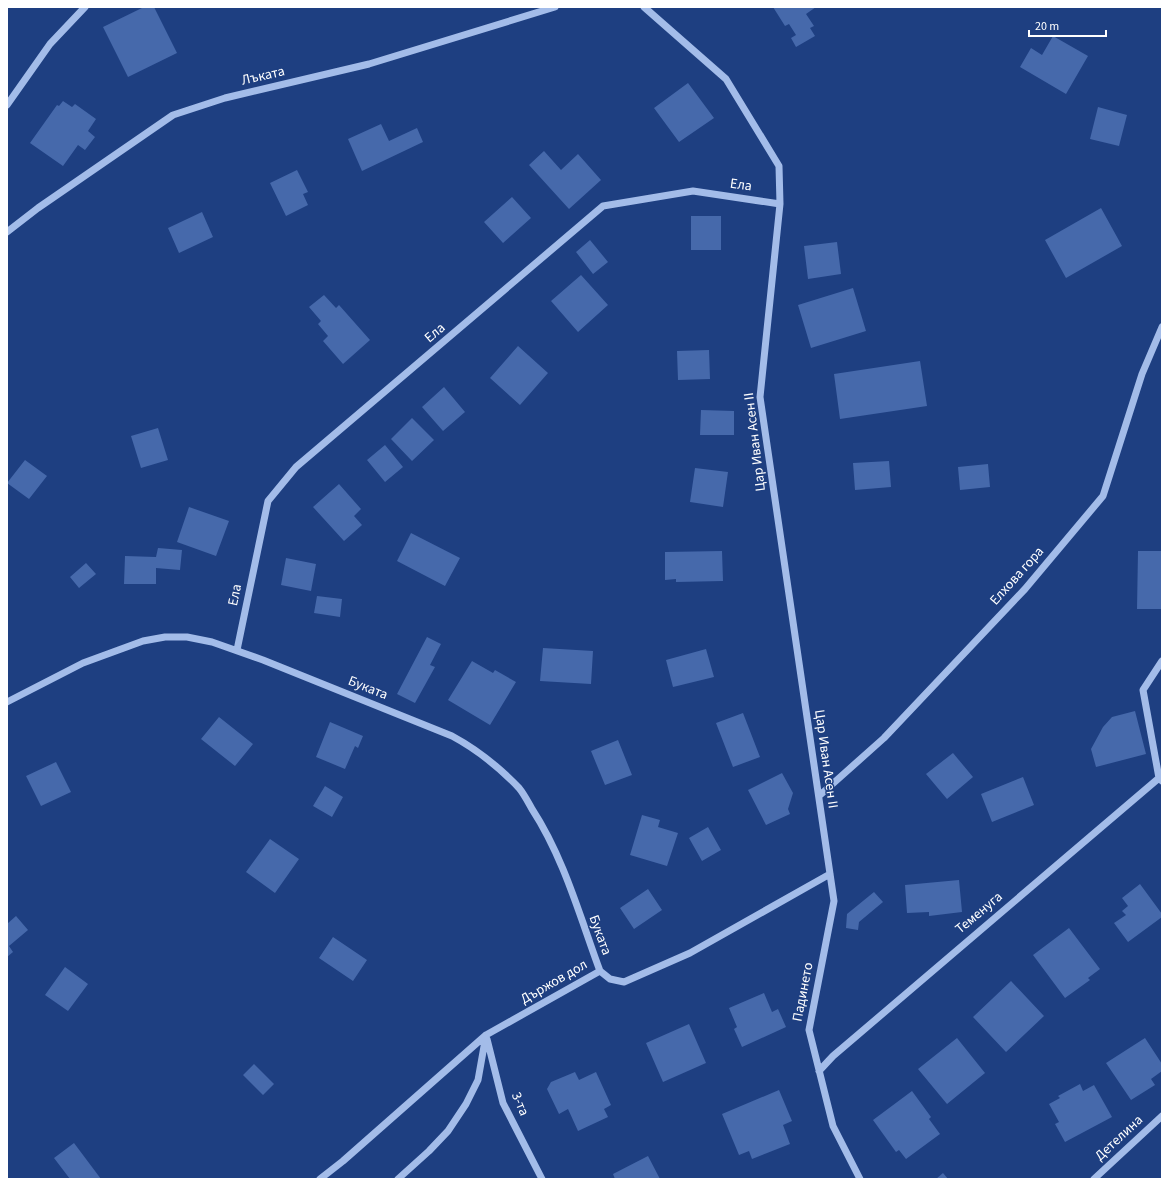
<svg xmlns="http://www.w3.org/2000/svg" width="1169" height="1186" font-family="'Source Sans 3',sans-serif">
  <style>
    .building { fill: #4669ab }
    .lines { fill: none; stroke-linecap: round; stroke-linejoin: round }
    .minor { stroke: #a3bce9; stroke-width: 7 }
    .labels { text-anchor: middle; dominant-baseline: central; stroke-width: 3; stroke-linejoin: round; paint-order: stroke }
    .street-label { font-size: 14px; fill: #fff; stroke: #1e3f81 }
  </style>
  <rect width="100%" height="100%" fill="#1e3f81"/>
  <!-- building -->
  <path class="building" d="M 144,7 L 154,7 L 177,53 L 128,77 L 103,27 Z
    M 773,7 L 816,7 L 806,14 L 814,26 L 810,28 L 815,36 L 796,47 L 791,38 L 796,35 L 789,24 L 785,26 Z
    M 1053,36 L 1088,56 L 1066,94 L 1020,67 L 1031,48 L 1042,55 Z
    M 688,83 L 714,118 L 679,142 L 654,108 Z
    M 63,101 L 72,107 L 75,104 L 96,119 L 88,131 L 95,137 L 85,150 L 78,145 L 63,166 L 30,143 L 57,105 L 59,106 Z
    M 1098,107 L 1127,115 L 1119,146 L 1090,139 Z
    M 381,124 L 389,141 L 417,128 L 423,142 L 362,171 L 348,139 Z
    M 544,151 L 561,170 L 578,154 L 601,180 L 569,209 L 529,165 Z
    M 297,170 L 308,192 L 303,194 L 308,205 L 286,216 L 270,183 Z
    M 512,197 L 531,218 L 503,243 L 484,222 Z
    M 1101,208 L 1122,246 L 1066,278 L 1045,240 Z
    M 202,212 L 213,237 L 179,253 L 168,228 Z
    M 691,216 L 721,216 L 721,250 L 691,250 Z
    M 590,240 L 608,262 L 593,274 L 576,252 Z
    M 837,242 L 841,274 L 808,279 L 804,246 Z
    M 581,275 L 608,305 L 578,332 L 551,301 Z
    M 853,288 L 866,331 L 811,348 L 798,305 Z
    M 324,295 L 336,308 L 339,305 L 370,340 L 343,364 L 323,341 L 328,336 L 318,324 L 321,321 L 309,307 Z
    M 518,346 L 548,373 L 520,405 L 490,378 Z
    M 709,350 L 710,379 L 678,380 L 677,351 Z
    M 920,361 L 927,406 L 840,419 L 834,374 Z
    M 444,387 L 465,412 L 443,431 L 422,407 Z
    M 701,410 L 734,411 L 734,435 L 700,435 Z
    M 412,418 L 434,440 L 412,461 L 391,439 Z
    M 158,428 L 168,460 L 141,468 L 131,436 Z
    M 385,445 L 403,467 L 385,482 L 367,460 Z
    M 25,460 L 47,476 L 29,499 L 7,483 Z
    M 889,461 L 891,487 L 855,490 L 853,463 Z
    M 988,464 L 990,487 L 960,490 L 958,467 Z
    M 695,468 L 728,472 L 723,507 L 690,502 Z
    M 339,484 L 361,509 L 354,516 L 362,525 L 344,541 L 313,507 Z
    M 189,507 L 229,521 L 216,556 L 177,542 Z
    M 411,533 L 460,558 L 445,586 L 397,561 Z
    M 158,548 L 182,550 L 180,570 L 156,568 L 156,584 L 124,584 L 125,556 L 156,557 Z
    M 722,551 L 723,581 L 676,582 L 676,579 L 665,580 L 665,552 Z
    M 1138,551 L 1162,551 L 1162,609 L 1137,609 Z
    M 286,558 L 316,564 L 311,591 L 281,585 Z
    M 86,563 L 96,574 L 79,588 L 70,577 Z
    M 317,596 L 342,599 L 340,617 L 314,613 Z
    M 427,637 L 441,644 L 430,665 L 435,667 L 415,703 L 397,694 Z
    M 543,648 L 593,651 L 591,684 L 540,681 Z
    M 706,649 L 714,677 L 673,687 L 666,660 Z
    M 472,661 L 493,673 L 495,670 L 516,682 L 490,725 L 448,700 Z
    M 1135,711 L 1146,754 L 1096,767 L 1091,749 L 1103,727 L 1112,717 Z
    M 743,713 L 760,757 L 733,767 L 716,723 Z
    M 219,717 L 253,744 L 235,766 L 201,739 Z
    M 330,722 L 363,736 L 358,748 L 355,746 L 345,769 L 316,757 Z
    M 618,740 L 632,775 L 605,785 L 591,751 Z
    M 953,753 L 973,777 L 947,799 L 926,774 Z
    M 56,762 L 71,792 L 41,806 L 26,776 Z
    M 782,773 L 793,793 L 788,809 L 790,814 L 766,825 L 748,790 Z
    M 1023,777 L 1034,805 L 992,822 L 981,794 Z
    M 325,786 L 343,797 L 332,817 L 313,806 Z
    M 642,815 L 660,820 L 658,827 L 678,833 L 667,866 L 630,855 Z
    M 708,827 L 721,850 L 702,861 L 689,838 Z
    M 270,839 L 299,859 L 275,893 L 246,872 Z
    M 959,880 L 962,912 L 929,916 L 929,912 L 907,913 L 905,885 Z
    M 1140,884 L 1162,914 L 1162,917 L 1128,942 L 1114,923 L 1126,915 L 1122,911 L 1128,906 L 1122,898 Z
    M 648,889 L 662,910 L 634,929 L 620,908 Z
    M 874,892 L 883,902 L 859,922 L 858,930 L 846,928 L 847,914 Z
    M 16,916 L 28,930 L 9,946 L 13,952 L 7,957 L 7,924 Z
    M 1069,928 L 1100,969 L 1088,978 L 1090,980 L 1065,998 L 1033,955 Z
    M 333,937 L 367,960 L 353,981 L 319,958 Z
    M 65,967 L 88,984 L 68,1011 L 45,995 Z
    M 1011,981 L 1044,1016 L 1006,1052 L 973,1017 Z
    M 764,993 L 772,1012 L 778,1009 L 786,1027 L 742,1047 L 734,1029 L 737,1027 L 729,1008 Z
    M 689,1024 L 706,1063 L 663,1082 L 646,1043 Z
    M 957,1038 L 985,1073 L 947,1104 L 918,1069 Z
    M 1145,1038 L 1162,1064 L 1162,1071 L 1151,1079 L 1155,1085 L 1131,1100 L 1106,1063 Z
    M 254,1064 L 274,1084 L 263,1095 L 243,1075 Z
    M 575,1072 L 579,1080 L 596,1072 L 611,1105 L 604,1109 L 608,1117 L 578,1131 L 568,1109 L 559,1114 L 547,1089 L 551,1082 Z
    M 1080,1084 L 1083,1091 L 1094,1085 L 1112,1117 L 1065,1142 L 1055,1124 L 1059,1122 L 1049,1104 L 1060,1098 L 1058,1096 Z
    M 779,1090 L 792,1121 L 783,1125 L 790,1144 L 752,1159 L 749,1151 L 739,1155 L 722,1114 Z
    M 912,1091 L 931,1117 L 929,1119 L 940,1134 L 906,1159 L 899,1150 L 896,1152 L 873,1120 Z
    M 74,1143 L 101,1179 L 70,1179 L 54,1158 Z
    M 648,1156 L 660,1179 L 615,1179 L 613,1174 Z
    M 943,1173 L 948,1179 L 936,1179 Z"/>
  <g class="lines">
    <!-- minor -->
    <path class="minor" d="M 644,7 L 726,79 L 779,166 L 780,204 L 760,397 L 834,901 L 809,1030 L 833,1126 L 860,1179
      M 7,105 L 50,44 L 85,7
      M 7,232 L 38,208 L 173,115 L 225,98 L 369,64 L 555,7
      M 237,650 L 268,501 L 296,467 L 603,206 L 693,191 L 780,204
      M 7,702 L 83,663 L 143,641 L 165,637 L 187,637 L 212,642 L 263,660 L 452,736 C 478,750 499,767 519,788 C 524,794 528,802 532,809 C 564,858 580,917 600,971
      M 1159,778 L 1143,690 L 1162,661
      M 819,796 L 884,738 L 1025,589 L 1103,496 L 1142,374 L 1162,327
      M 600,971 L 610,979 L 624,982 L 690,953 L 830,874
      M 487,1039 L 503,1103 L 542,1179
      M 819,1071 L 833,1056 L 1159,778 L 1162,781
      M 320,1179 L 343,1161 L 486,1035 L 600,971
      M 398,1179 L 429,1151 L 448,1131 L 466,1104 L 478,1080 L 486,1035
      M 1094,1179 L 1162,1116"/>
  </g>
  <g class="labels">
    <!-- street labels -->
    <g class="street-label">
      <text transform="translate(263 76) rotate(-13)">Лъката</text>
      <text transform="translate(741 185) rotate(8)">Ела</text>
      <text transform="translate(435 333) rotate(-40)">Ела</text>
      <text transform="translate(755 442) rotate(-97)">Цар Иван Асен II</text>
      <text transform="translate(1017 576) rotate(-48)">Елхова гора</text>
      <text transform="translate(235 595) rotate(-78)">Ела</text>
      <text transform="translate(368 688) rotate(22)">Буката</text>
      <text transform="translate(826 759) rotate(82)">Цар Иван Асен II</text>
      <text transform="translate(979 913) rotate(-40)">Теменуга</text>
      <text transform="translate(600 935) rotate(70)">Буката</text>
      <text transform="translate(554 982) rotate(-30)">Държов дол</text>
      <text transform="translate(803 992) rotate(-79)">Падинето</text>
      <text transform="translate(520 1104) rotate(67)">3-та</text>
      <text transform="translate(1119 1138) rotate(-43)">Детелина</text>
    </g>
  </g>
  <!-- border -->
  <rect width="1169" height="1186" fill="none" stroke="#ffffff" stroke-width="16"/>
  <!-- scale -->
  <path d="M1029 30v6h77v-6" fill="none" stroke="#ffffff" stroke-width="2"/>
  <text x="1035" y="30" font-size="12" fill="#ffffff" stroke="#1e3f81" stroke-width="3" paint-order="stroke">20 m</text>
</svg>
